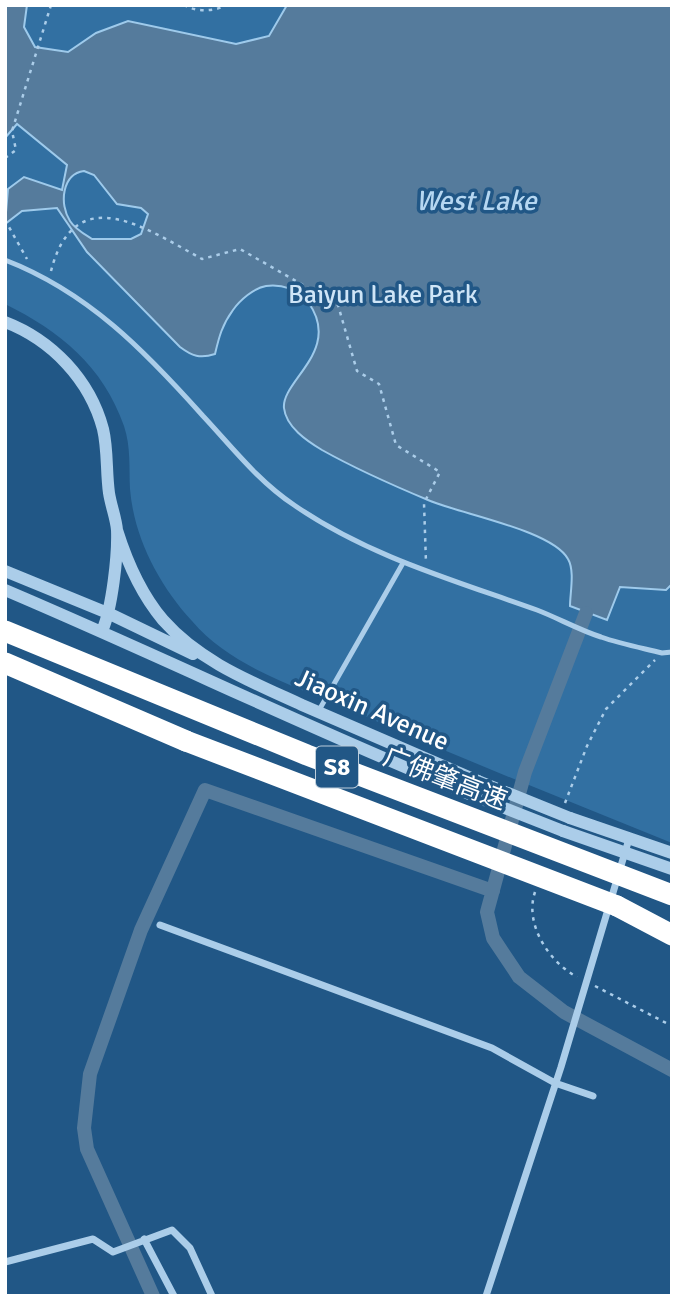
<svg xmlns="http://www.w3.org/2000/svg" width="677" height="1301" font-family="Signika,'Noto Sans SC',sans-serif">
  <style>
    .green { fill: #3270a2 }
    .water { fill: #557b9c; stroke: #9ecaeb; stroke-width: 2; fill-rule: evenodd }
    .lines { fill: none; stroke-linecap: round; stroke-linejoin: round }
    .canal { stroke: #557b9c; stroke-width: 14 }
    .path { stroke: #abcde9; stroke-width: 2.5; stroke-dasharray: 3.5 5; stroke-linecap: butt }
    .service { stroke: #abcde9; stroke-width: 5 }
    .minor { stroke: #abcde9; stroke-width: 7 }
    .tertiary { stroke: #abcde9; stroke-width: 12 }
    .motorway { stroke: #fff; stroke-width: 21 }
    .tertiary-bridge { stroke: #abcde9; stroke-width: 12 }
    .motorway-bridge { stroke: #fff; stroke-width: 21 }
    .labels { text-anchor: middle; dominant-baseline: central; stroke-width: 7; stroke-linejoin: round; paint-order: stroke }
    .shield { fill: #215786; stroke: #bccddb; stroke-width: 2 }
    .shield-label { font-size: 24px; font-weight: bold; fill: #fff }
    .park-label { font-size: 26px; fill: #cfe5f7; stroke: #215786 }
    .street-label { font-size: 26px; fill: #fff; stroke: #215786 }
    .water-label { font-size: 28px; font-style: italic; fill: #b6d7f1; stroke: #215786 }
  </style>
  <rect width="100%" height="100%" fill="#215786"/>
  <!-- green -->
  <path class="green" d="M 5,5 L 672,5 L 672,843 C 565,800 458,757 353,711 C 298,687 232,668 192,621 C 159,585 134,538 130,489 C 129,468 131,447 124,426 C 103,366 60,331 5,304 Z"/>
  <!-- water -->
  <path class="water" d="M 5,5 L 27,5 L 24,27 L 35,47 L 68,52 L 96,33 L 128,21 L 236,44 L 269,36 L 287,5 L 672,5 L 672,584 L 666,590 L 620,587 L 607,620 L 570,606 C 570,593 575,571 568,559 C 552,530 460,514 428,500 C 392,485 356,469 322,450 C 307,441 286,427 284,408 C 281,381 343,350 308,302 C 298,289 282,284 266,286 C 254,288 240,300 233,310 C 222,325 219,337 215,354 C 200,359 192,356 180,347 L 87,252 L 57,208 L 22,211 L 5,224 L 8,189 L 24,177 L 62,190 L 67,165 L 17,124 L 5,138 ZM 84,171 L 94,175 L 117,204 L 141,208 L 148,214 L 141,234 L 131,239 L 92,239 C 84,234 75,229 70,221 C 59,204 62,174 84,171 Z"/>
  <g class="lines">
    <!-- canal -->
    <path class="canal" d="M 586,613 L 525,772 L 487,912 L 493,938 L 519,977 L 564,1012 L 672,1070
      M 153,1296 L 87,1149 L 84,1128 L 90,1074 L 141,930 L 205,790 L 493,891"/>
    <!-- path -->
    <path class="path" d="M 184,5 C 196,12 214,12 226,5
      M 5,158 L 16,150 L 12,131 L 51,5
      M 5,220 L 27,259
      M 51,271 C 75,178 147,229 202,259 L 240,249 L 338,305 L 357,371 L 379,384 L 396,445 L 440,472 L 424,503 L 426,563
      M 565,803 L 587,746 L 606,709 L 655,660
      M 535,892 C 524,924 549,962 577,977
      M 595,986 L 672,1026"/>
    <!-- service -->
    <path class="service" d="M 5,260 C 88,292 145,351 203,416 C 232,447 258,481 294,505 C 368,556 453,580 537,610 C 558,618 579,630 601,637 C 621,644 642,648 662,653 L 672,652
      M 318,712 L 403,563"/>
    <!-- minor -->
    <path class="minor" d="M 160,925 L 492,1048 L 555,1083 L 593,1096
      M 144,1239 L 174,1296
      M 5,1262 L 93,1239 L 113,1252 L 172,1230 L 190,1248 L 212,1296
      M 486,1296 L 561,1067 L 629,839"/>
    <!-- tertiary -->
    <path class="tertiary" d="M 5,322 C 52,340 90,380 103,429 C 108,450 106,472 109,493 C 111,506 116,518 117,530 C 118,555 112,609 102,631
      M 117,530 C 127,562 141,594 163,620 C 200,662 252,682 302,705 C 361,731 420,756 478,781
      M 5,571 L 110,614 L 193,654
      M 5,590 C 163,657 316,732 474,796
      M 570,818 L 672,853
      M 563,831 L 672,869"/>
    <!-- motorway -->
    <path class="motorway" d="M 5,663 L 186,741
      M 617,906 L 672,935"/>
    <!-- tertiary-bridge -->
    <path class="tertiary-bridge" d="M 478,781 L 570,818
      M 474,796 L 563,831"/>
    <!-- motorway-bridge -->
    <path class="motorway-bridge" d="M 5,631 L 307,755 L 672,895
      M 186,741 L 617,906"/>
  </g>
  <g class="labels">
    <!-- shield labels -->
    <rect class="shield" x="316" y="746.5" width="42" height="41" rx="5"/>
    <g class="shield-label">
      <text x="337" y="767">S8</text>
    </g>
    <!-- park labels -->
    <g class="park-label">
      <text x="383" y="295">Baiyun Lake Park</text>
    </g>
    <!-- street labels -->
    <g class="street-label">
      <text transform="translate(372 710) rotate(24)">Jiaoxin Avenue</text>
      <text transform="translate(445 779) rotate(21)">广佛肇高速</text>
    </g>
    <!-- water labels -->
    <g class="water-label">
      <text x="476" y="201">West Lake</text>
    </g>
  </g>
  <!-- border -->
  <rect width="677" height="1301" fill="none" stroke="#ffffff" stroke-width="14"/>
</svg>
